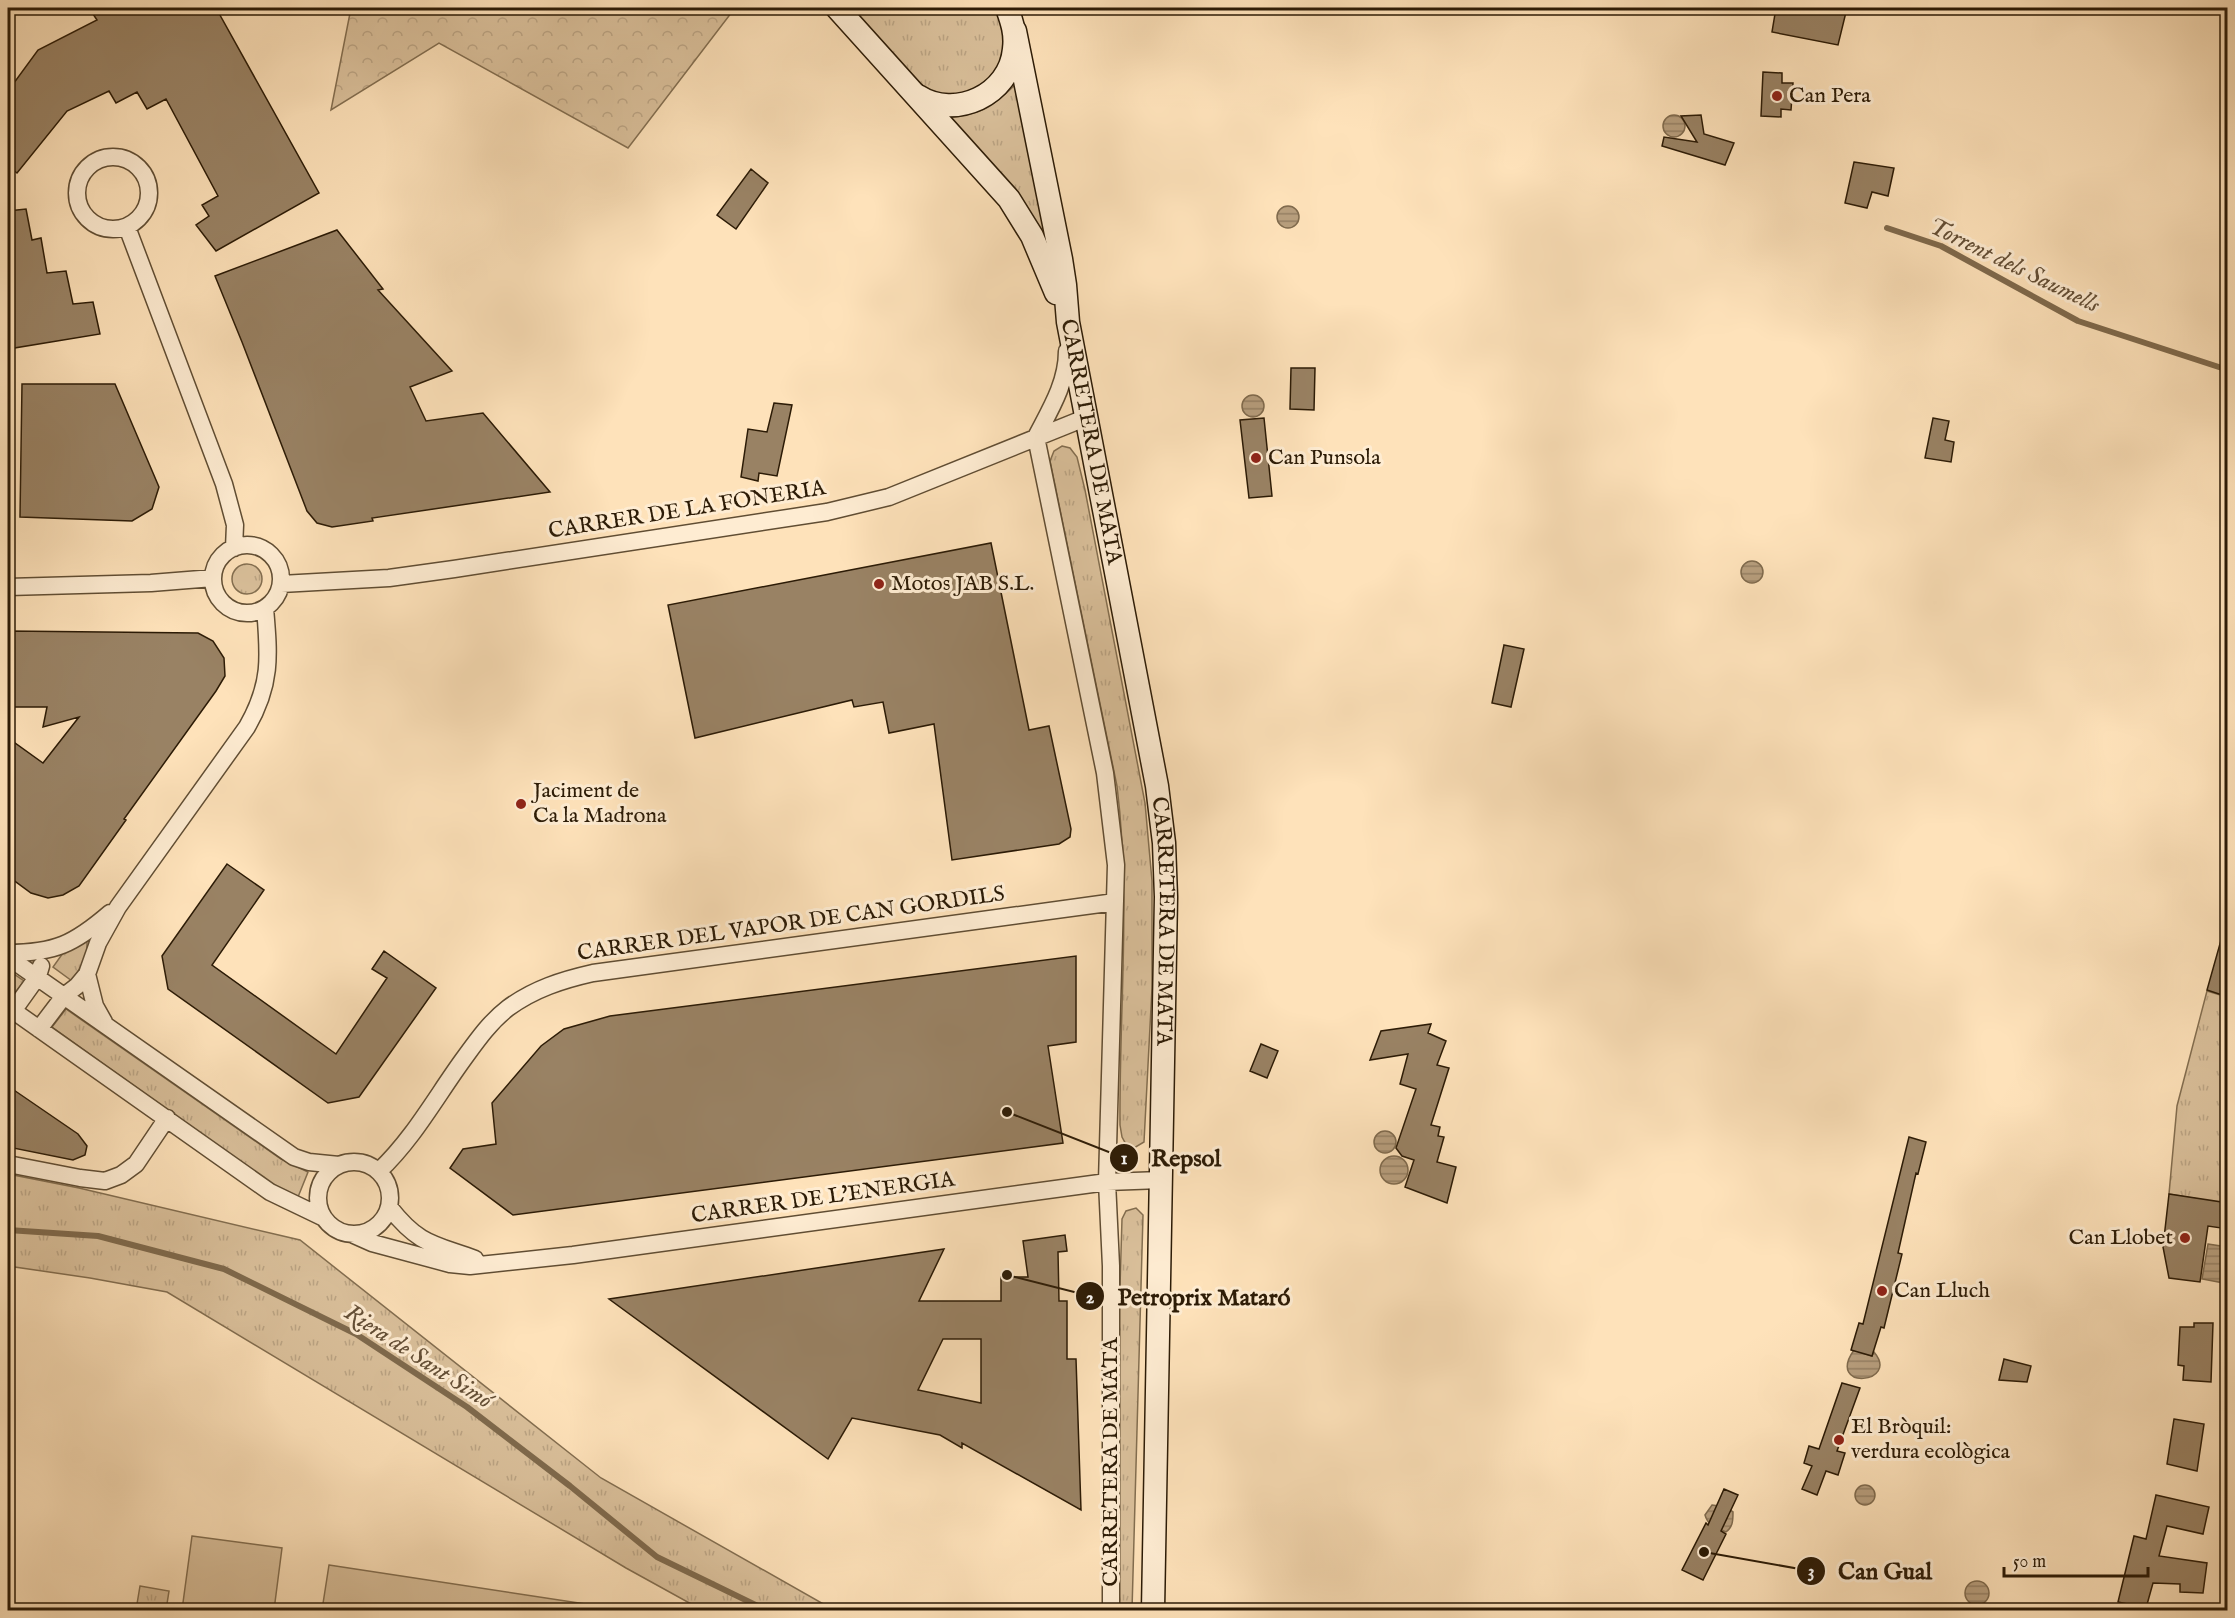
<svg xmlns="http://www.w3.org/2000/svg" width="2235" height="1618" font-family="'IM FELL English',serif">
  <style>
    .grass { fill: url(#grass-tufts); stroke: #836e50; stroke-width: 1.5 }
    .forest { fill: url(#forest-crowns); stroke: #836e50; stroke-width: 1.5 }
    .pitch { fill: #dac09b; stroke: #836e50; stroke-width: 1.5 }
    .water { fill: url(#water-rules); stroke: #7f6a4d; stroke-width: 1.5 }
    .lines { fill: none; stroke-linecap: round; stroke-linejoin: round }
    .stream { stroke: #7f6a4d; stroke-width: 6 }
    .building { fill: #998264; stroke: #2c1b06; stroke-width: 1.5; fill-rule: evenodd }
    .street-casing { stroke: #604d33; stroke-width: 19 }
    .secondary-casing { stroke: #2c1b06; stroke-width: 25 }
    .street { stroke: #feecd2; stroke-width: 16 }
    .secondary { stroke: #feecd2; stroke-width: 22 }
    .poi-dot { fill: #8f2418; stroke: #feecd2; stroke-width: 2 }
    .labels { text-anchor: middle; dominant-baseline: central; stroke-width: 6; stroke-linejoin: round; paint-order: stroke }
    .poi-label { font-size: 22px; fill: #2c1b06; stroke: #feecd2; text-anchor: start }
    .street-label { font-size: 22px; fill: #2c1b06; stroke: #feecd2 }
    .water-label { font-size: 24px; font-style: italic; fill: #644f36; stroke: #feecd2 }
    .leader { fill: none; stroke: #2c1b06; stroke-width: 2 }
    .callout-dot { fill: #2c1b06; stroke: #feecd2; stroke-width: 2 }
    .mark-label { font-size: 18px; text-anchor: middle; font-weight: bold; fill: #fff }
    .callout-label { font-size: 24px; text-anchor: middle; font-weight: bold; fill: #2c1b06; stroke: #feecd2; stroke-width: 6; stroke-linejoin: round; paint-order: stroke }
  </style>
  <defs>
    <pattern id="grass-tufts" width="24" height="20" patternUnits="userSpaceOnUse" patternTransform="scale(1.5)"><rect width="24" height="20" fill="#dac09b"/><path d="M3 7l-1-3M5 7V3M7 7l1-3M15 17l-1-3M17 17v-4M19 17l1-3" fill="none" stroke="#bba484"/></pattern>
    <pattern id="forest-crowns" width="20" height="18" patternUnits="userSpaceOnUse" patternTransform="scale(1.5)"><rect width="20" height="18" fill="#dac09b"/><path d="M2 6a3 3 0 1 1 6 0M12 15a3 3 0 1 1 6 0" fill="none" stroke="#bba484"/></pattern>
    <pattern id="water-rules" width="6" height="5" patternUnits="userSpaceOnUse" patternTransform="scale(1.5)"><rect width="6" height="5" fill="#b79e7d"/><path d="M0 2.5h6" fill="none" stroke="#958064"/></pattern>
  </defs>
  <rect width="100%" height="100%" fill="#fee2ba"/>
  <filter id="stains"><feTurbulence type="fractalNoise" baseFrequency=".00333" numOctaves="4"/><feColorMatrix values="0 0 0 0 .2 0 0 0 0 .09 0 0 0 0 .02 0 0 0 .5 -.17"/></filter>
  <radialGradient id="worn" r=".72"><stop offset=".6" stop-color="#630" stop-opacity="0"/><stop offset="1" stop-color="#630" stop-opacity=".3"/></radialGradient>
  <!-- grass -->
  <path class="grass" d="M 849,8 L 997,8 C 1001,21 1008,38 1004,53 C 993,88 952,107 919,87 C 912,83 906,73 901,67 C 884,47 866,27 849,8 Z
    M 1016,84 L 1040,202 L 1045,238 L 949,118 C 984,113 991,108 1016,84 Z
    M 1062,446 L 1070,448 L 1077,457 L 1085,490 L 1145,803 L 1152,881 L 1152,988 L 1144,1142 L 1134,1148 L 1127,1146 L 1122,1137 L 1120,1125 C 1119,1011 1131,899 1117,786 L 1050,461 L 1054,451 Z
    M232 579a15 15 0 1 1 30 0a15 15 0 1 1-30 0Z
    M 87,941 L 87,957 L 72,981 L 53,967 L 68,946 Z
    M 8,970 L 24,981 L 11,998 L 8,996 Z
    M 2207,991 L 2227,997 L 2227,1204 L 2169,1194 L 2177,1106 Z
    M 66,1009 L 281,1159 L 308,1172 L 298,1197 L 267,1181 L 52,1027 Z
    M 8,1174 L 79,1188 L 300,1240 L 601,1478 L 834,1610 L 702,1610 L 626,1568 L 167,1292 L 90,1278 L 8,1266 Z
    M 1136,1208 L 1143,1215 L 1132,1610 L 1116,1610 L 1117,1387 L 1122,1219 L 1126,1211 Z
    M 140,1586 L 169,1591 L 166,1610 L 136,1610 Z"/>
  <!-- forest -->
  <path class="forest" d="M 351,8 L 735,8 L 628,148 L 439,43 L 331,110 Z"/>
  <!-- pitch -->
  <path class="pitch" d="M 192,1536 L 282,1548 L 274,1610 L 182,1610 Z
    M 329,1565 L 625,1610 L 322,1610 Z"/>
  <!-- water -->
  <path class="water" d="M1663 126a11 11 0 1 1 22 0a11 11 0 1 1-22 0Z
    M1277 217a11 11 0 1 1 22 0a11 11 0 1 1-22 0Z
    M1242 406a11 11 0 1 1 22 0a11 11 0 1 1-22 0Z
    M1741 572a11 11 0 1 1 22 0a11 11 0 1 1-22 0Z
    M1374 1142a11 11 0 1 1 22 0a11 11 0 1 1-22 0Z
    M1380 1170a14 14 0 1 1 28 0a14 14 0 1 1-28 0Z
    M 2208,1244 L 2227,1247 L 2224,1283 L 2202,1279 Z
    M 1854,1350 L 1872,1356 L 1874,1352 C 1901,1384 1825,1391 1854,1350 Z
    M1855 1495a10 10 0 1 1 20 0a10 10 0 1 1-20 0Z
    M 1712,1505 L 1726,1507 L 1733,1512 C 1733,1520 1733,1527 1726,1532 C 1717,1528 1708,1526 1705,1515 Z
    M1965 1593a12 12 0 1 1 24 0a12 12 0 1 1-24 0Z"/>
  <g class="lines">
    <!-- stream -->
    <path class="stream" d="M 1887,228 L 1941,246 L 2078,321 L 2228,370
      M 8,1230 L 98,1236 L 224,1269 L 356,1334 L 467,1407 L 570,1486 L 657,1557 L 766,1610"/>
  </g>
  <!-- building -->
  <path class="building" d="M 89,8 L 216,8 L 319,193 L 216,251 L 196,225 L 209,216 L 202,205 L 218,196 L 166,99 L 147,109 L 137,92 L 116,103 L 109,91 L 67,111 L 17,173 L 8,166 L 8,91 L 38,50 L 97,20 Z
    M 1776,8 L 1847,8 L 1838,45 L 1772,32 Z
    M 1763,72 L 1782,73 L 1782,83 L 1793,83 L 1791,110 L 1781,109 L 1781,117 L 1761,116 Z
    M 1701,115 L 1704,134 L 1734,143 L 1725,165 L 1662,146 L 1664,137 L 1697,142 L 1681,116 Z
    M 1854,162 L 1894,168 L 1888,196 L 1872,192 L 1867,208 L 1845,203 Z
    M 751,169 L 768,183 L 736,229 L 717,215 Z
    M 26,209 L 32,240 L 41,238 L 47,273 L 66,271 L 73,304 L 93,302 L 100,334 L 8,349 L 8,211 Z
    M 337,230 L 383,289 L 378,290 L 452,371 L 410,387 L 426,421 L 483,413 L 550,492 L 372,518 L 373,521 L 332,527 L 317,523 L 307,511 L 242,342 L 215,276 Z
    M 1291,368 L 1315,368 L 1314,410 L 1290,409 Z
    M 22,384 L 115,384 L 159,487 L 152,509 L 132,521 L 20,517 Z
    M 774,403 L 792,405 L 777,476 L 759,473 L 758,481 L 741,477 L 748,429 L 767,432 Z
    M 1264,418 L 1272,496 L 1249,498 L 1240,420 Z
    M 1933,418 L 1949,421 L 1945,440 L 1954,442 L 1951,462 L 1925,458 Z
    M 991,543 L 1029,730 L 1049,726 L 1071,829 L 1070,837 L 1059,844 L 952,860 L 934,724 L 889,733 L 883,702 L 854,707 L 852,700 L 695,738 L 668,605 Z
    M 8,631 L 198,633 L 213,641 L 224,658 L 225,676 L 216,691 L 124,819 L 126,820 L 79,886 L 63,895 L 48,898 L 31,893 L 8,876 L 8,738 L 43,763 L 79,717 L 43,727 L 47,707 L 8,707 Z
    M 1504,645 L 1524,649 L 1511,707 L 1492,703 Z
    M 227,864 L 264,890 L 212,965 L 336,1054 L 387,978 L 372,969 L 384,951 L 436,988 L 359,1097 L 328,1103 L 168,989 L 162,956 Z
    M 2223,933 L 2228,934 L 2228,997 L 2207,990 Z
    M 1076,956 L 1076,1042 L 1048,1046 L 1063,1143 L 513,1215 L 450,1168 L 463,1149 L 496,1144 L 492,1103 L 541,1046 L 564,1029 L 610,1016 Z
    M 1431,1024 L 1428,1033 L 1446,1041 L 1437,1065 L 1449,1068 L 1431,1125 L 1440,1127 L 1438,1136 L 1444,1137 L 1437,1162 L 1456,1167 L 1447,1203 L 1405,1187 L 1414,1160 L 1402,1156 L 1396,1148 L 1416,1089 L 1400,1084 L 1408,1054 L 1370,1060 L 1381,1031 Z
    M 1261,1044 L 1278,1051 L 1267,1078 L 1250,1071 Z
    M 8,1086 L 78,1134 L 87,1146 L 85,1155 L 73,1160 L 8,1147 Z
    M 1909,1137 L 1926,1142 L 1918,1174 L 1916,1173 L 1898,1253 L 1902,1254 L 1884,1328 L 1881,1327 L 1872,1356 L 1851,1350 L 1859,1323 L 1863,1324 Z
    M 2169,1194 L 2228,1203 L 2228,1229 L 2208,1226 L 2200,1282 L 2169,1278 L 2163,1247 Z
    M 1065,1235 L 1067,1251 L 1058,1252 L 1059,1301 L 1067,1301 L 1067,1359 L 1076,1359 L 1081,1510 L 962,1443 L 962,1448 L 940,1435 L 852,1418 L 828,1459 L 609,1299 L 944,1249 L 919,1301 L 1001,1301 L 1001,1277 L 1028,1277 L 1023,1241 ZM 943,1339 L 981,1339 L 981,1403 L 918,1390 Z
    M 2194,1323 L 2213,1323 L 2211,1382 L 2183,1380 L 2184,1366 L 2178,1365 L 2180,1327 L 2194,1327 Z
    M 2004,1359 L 2031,1366 L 2027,1382 L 1999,1380 Z
    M 1842,1383 L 1860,1388 L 1837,1451 L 1845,1453 L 1838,1475 L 1826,1471 L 1817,1495 L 1802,1489 L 1812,1466 L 1804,1463 L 1809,1446 L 1819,1449 Z
    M 2174,1419 L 2204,1424 L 2197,1471 L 2167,1464 Z
    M 1724,1489 L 1738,1495 L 1721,1531 L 1726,1534 L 1703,1580 L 1682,1570 L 1706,1523 L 1708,1525 Z
    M 2156,1495 L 2209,1507 L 2203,1534 L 2167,1526 L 2159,1556 L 2207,1563 L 2203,1593 L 2180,1592 L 2180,1584 L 2153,1583 L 2146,1608 L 2118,1602 L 2134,1536 L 2146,1539 Z"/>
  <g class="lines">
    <!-- street casing -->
    <g class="street-casing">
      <path id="street" d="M77 193a36 36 0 1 1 72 0a36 36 0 1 1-72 0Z
        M 127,227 L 224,484 L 235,525 L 234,548
        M 1067,351 C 1067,383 1050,410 1036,437 L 1105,773 L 1116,865 L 1107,1182 L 1111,1266 L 1111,1610
        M213 579a34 34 0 1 1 68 0a34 34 0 1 1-68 0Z
        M 281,584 L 389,578 L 454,569 L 827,512 L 889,497 L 1085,418
        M 8,587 L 151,583 L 213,578
        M 8,953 C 55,953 74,944 110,913
        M 8,957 L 294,1157 L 309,1162 L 339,1165
        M 87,974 L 95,1006 L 104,1022
        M 8,1007 L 270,1192 L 322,1217
        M 13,1011 L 38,976 L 41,966
        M 39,1029 L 64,996 L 77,986 L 87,974 L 98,943 L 118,907 L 247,727 C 272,684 269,655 265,608
        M318 1198a36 36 0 1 1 72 0a36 36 0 1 1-72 0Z
        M 8,1164 L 80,1178 L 105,1181 L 121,1175 L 136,1164 L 167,1118
        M 379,1171 C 414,1138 437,1095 465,1057 C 478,1039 491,1021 508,1008 C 534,989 562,980 593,973 L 1115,902
        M 390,1208 C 419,1245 434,1244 475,1259
        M 354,1235 L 372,1243 L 450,1264 L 470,1266 L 573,1255 L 1107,1182 L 1161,1180"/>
    </g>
    <!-- secondary casing -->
    <g class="secondary-casing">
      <g id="secondary">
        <path d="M 837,8 L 1009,199 L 1032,236 L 1056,293"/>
        <path id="s1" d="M 1015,31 L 1061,259 L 1065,285 L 1068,322 L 1157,786 L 1164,843 L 1166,897 L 1153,1610"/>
        <path d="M 918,96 C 955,120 1010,95 1014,49 C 1016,34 1012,22 1007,8"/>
      </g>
    </g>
    <!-- street -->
    <use href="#street" class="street"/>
    <!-- secondary -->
    <use href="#secondary" class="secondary"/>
  </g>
  <!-- markers -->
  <g class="poi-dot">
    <circle cx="1777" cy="96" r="6"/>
    <circle cx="1256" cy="458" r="6"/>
    <circle cx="879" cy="584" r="6"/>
    <circle cx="521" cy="804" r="6"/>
    <circle cx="2185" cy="1238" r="6"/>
    <circle cx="1882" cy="1291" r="6"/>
    <circle cx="1839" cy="1440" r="6"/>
  </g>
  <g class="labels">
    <!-- poi labels -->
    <g class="poi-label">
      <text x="1789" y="96">Can Pera</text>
      <text x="1268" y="458">Can Punsola</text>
      <text x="891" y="584">Motos JAB S.L.</text>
      <text x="533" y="791">Jaciment de<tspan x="533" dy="25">Ca la Madrona</tspan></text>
      <text x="2173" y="1238" text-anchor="end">Can Llobet</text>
      <text x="1894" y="1291">Can Lluch</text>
      <text x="1851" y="1427">El Bròquil:<tspan x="1851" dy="25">verdura ecològica</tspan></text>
    </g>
    <!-- street labels -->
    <g class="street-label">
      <text stroke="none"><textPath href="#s1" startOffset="418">CARRETERA DE MATA</textPath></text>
      <text transform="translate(687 510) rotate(-9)">CARRER DE LA FONERIA</text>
      <text stroke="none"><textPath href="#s1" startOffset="904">CARRETERA DE MATA</textPath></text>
      <text transform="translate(791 924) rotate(-8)">CARRER DEL VAPOR DE CAN GORDILS</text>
      <text transform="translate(823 1198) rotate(-8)">CARRER DE L'ENERGIA</text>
      <text transform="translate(1111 1462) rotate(-90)">CARRETERA DE MATA</text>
    </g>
    <!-- water labels -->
    <g class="water-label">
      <text transform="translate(2014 266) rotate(26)">Torrent dels Saumells</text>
      <text transform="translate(418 1357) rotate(33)">Riera de Sant Simó</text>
    </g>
  </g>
  <!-- callouts -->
  <path class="leader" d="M1007 1112L1124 1158M1007 1275L1090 1296M1704 1552L1811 1571"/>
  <g class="callout-dot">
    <circle cx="1007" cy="1112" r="6"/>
    <circle cx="1007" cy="1275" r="6"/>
    <circle cx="1704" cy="1552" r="6"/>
    <circle cx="1124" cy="1158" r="15"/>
    <circle cx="1090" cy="1296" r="15"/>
    <circle cx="1811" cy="1571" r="15"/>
  </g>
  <g class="mark-label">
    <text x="1124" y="1164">1</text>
    <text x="1090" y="1303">2</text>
    <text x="1811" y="1577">3</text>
  </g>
  <g class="callout-label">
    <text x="1186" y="1166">Repsol</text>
    <text x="1204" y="1305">Petroprix Mataró</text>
    <text x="1885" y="1579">Can Gual</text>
  </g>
  <!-- margin -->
  <rect width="2235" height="1618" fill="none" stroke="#fee2ba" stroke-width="30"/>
  <rect x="9" y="9" width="2217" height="1600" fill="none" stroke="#2c1b06" stroke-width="3"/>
  <rect x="15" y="15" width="2205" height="1588" fill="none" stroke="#2c1b06" stroke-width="1.5"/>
  <!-- scale -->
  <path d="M2004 1567v9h144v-9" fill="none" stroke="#2c1b06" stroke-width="3"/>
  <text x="2013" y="1567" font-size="18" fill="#2c1b06" stroke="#feecd2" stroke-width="4.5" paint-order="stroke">50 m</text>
  <rect width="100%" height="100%" filter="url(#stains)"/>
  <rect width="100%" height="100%" fill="url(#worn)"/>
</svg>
